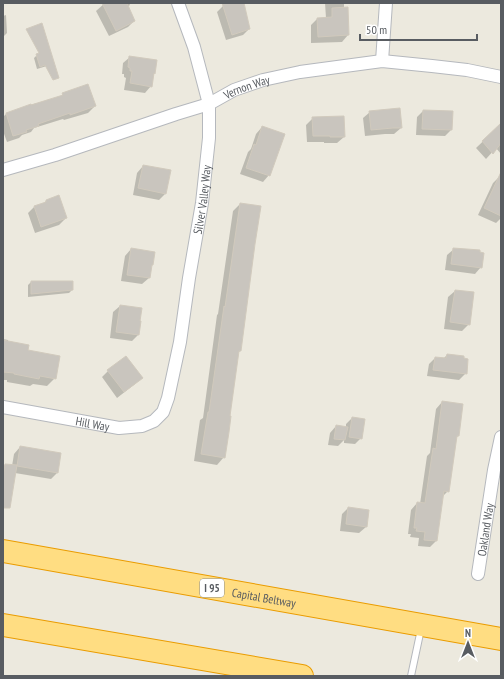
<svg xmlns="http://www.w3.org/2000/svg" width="504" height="679" font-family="'PT Sans Narrow',sans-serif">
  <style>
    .shadow { fill: #0003 }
    .building { fill: #c9c5be; stroke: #d1cabd }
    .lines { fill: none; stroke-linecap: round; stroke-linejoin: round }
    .lane-casing { stroke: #b5b8bd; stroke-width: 8 }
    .street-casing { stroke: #b5b8bd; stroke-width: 14 }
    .highway-casing { stroke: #ea9c00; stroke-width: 24 }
    .lane { stroke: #fff; stroke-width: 6 }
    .street { stroke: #fff; stroke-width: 12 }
    .highway { stroke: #ffdd82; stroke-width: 22 }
    .labels { text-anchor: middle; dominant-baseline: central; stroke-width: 4; stroke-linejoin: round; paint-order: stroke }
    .shield { fill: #fff; stroke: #8a8d90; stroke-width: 1 }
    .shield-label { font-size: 11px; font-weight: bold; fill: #585c61 }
    .street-label { font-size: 12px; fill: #585c61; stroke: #fff }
  </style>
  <rect width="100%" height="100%" fill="#ece9de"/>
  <!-- shadow -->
  <path class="shadow" d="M 105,3 L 129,3 L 130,5 L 127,7 L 134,21 L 128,27 L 109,36 L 96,11 Z
    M 232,3 L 243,3 L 249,29 L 243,35 L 226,40 L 217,12 L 223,6 Z
    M 325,3 L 344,3 L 344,8 L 348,35 L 342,42 L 311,43 L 311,25 L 317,19 L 326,18 Z
    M 6,15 L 7,33 L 3,37 L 3,16 Z
    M 37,55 L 50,65 L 37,69 L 34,58 Z
    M 130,57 L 155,73 L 153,75 L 151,86 L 145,93 L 124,90 L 126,78 L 124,77 L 124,74 L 122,74 L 123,63 Z
    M 63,94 L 95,106 L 88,113 L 64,120 L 63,119 L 34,128 L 31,132 L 22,135 L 19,138 L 7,142 L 3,131 L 3,117 L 6,114 L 30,105 L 60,97 Z
    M 423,111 L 451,130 L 445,136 L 416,135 L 417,117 Z
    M 370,112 L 401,128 L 394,134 L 385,134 L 365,136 L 363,118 Z
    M 313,118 L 344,137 L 337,143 L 324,143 L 324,142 L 307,142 L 306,125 Z
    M 501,124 L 501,154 L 496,148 L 486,159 L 476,148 Z
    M 262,127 L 269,175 L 263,182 L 240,174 L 248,152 L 251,149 L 256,134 Z
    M 143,166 L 165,194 L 159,200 L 133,195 L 137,173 Z
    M 500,176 L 501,176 L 501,218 L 496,223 L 478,215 L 493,183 Z
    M 46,201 L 66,218 L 59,225 L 35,233 L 28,213 L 34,207 L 44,203 Z
    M 240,204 L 240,351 L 238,353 L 224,457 L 217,465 L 194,461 L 200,420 L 203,418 L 217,315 L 218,314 L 233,211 Z
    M 131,249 L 149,278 L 142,284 L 121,281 L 125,256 Z
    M 454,249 L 481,267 L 475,274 L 445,270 L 447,255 Z
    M 31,282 L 72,290 L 69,293 L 28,297 L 28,285 Z
    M 455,291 L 469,324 L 462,331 L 444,329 L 448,297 Z
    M 120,306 L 139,322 L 138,335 L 132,341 L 110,338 L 113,312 Z
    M 3,339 L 8,340 L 8,342 L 27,351 L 55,378 L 47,386 L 33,384 L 30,386 L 7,382 L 7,380 L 3,380 Z
    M 447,355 L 463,359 L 466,373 L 459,380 L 427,376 L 429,364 L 435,358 L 443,359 Z
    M 108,371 L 141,378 L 135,384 L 117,398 L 102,377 Z
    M 442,402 L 458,436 L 456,438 L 448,491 L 442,497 L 436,541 L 430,547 L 418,546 L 419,538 L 410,537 L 411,534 L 408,534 L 411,510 L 417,503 L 420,504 L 427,456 L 430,453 L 436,409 Z
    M 352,418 L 361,438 L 355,444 L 344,443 L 344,440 L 338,446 L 328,445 L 330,433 L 336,426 L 346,428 L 346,424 Z
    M 20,447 L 57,473 L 51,479 L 15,473 L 3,488 L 3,467 L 5,465 L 12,466 L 14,454 Z
    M 348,508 L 368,511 L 366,527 L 359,533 L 340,531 L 342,514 Z"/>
  <!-- building -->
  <path class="building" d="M 102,3 L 127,3 L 135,21 L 116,31 Z
    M 222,3 L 244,3 L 250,29 L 232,35 Z
    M 348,7 L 349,35 L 318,37 L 317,18 L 332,17 L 332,8 Z
    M 42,23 L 59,78 L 53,80 L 45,65 L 40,67 L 36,54 L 39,53 L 26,29 Z
    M 129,56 L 157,60 L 155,74 L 154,73 L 152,87 L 130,83 L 132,71 L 130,71 L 130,68 L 128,67 Z
    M 88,84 L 96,106 L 70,115 L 70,113 L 38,124 L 39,126 L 26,130 L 27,132 L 13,136 L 6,113 L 31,104 L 31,105 L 63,95 L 62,93 Z
    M 400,108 L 402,128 L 393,128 L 371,130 L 369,111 Z
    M 423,110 L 453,111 L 452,130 L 422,129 Z
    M 344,116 L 345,137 L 330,137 L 330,136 L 313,136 L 312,117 Z
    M 501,123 L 501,143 L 493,154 L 482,141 Z
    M 262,126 L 285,134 L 270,176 L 246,168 L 254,144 L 256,145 Z
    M 143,165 L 171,170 L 166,194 L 138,188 Z
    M 501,172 L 501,216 L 484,208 Z
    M 59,195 L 67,218 L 41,227 L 34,206 L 46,202 L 46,200 Z
    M 240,203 L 261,206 L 255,244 L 241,351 L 239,351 L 230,416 L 231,416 L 229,432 L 225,458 L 201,454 L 208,412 L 209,412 L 224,306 L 225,307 Z
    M 131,248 L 155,252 L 153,265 L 152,265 L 150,278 L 127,275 Z
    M 453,248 L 480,250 L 480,252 L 484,253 L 482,268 L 451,264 Z
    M 31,281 L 73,281 L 73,290 L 31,294 Z
    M 455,290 L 474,292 L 470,325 L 450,322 Z
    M 120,305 L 142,308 L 140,321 L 141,321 L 139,335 L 116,332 Z
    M 3,340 L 29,345 L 28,350 L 60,356 L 56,379 L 40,376 L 39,379 L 14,374 L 14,373 L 3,372 Z
    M 447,354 L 464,356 L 464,358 L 468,359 L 467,374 L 433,370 L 435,357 L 446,358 Z
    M 126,356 L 143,378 L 124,392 L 107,370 Z
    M 442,401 L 463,404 L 459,436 L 457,436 L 449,492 L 444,491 L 437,541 L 424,540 L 425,532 L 416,531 L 417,528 L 414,528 L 417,502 L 425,503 L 433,448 L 436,449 Z
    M 352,417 L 365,419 L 362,439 L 349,437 Z
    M 336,425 L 348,427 L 345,440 L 334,439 Z
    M 20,446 L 61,453 L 58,473 L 17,466 Z
    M 5,464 L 17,465 L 10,508 L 3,508 L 3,477 Z
    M 348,507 L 369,510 L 367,527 L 346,524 Z"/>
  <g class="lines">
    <!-- lane casing -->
    <g class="lane-casing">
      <path id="lane" d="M 411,676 L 421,629"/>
    </g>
    <!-- street casing -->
    <g class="street-casing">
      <g id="street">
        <path d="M 382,61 L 386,3"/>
        <path id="s1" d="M 3,170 L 55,155 L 176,114 L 209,104 L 234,90 L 263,80 L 300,72 L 382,61 L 432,66 L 467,70 L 501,77"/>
        <path id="s2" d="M 3,407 L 119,428 L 142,426 L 154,421 L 163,412 L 168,398 L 180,342 L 189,278 L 202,203 L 209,138 L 209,104 L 194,47 L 178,3"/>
        <path id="s3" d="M 478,574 L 494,470 L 501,437"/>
      </g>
    </g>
    <!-- highway casing -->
    <g class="highway-casing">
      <g id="highway">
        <path id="s4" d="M 3,551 L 501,639"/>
        <path d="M 3,625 L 302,676"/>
      </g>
    </g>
    <!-- lane -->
    <use href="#lane" class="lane"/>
    <!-- street -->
    <use href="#street" class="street"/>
    <!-- highway -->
    <use href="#highway" class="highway"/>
  </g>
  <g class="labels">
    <!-- shield labels -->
    <rect class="shield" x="200" y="579" width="24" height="18" rx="3"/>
    <g class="shield-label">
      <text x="212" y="588">I 95</text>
    </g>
    <!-- street labels -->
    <g class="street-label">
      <text stroke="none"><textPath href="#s1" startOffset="258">Vernon Way</textPath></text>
      <text stroke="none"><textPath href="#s2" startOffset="383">Silver Valley Way</textPath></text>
      <text stroke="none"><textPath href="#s2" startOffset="91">Hill Way</textPath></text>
      <text stroke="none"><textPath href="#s3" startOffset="45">Oakland Way</textPath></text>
      <text stroke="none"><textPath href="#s4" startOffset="265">Capital Beltway</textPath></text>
    </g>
  </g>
  <!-- border -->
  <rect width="504" height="679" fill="none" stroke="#585c61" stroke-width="8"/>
  <!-- north arrow -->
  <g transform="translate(468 643)" stroke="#ffffff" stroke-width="3" paint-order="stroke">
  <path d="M0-3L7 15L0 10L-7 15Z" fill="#585c61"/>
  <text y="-6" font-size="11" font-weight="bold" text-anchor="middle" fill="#585c61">N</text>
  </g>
  <!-- scale -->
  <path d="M360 34v6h117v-6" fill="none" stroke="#585c61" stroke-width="2"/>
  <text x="366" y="34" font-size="12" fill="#585c61" stroke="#ffffff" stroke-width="3" paint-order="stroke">50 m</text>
</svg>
